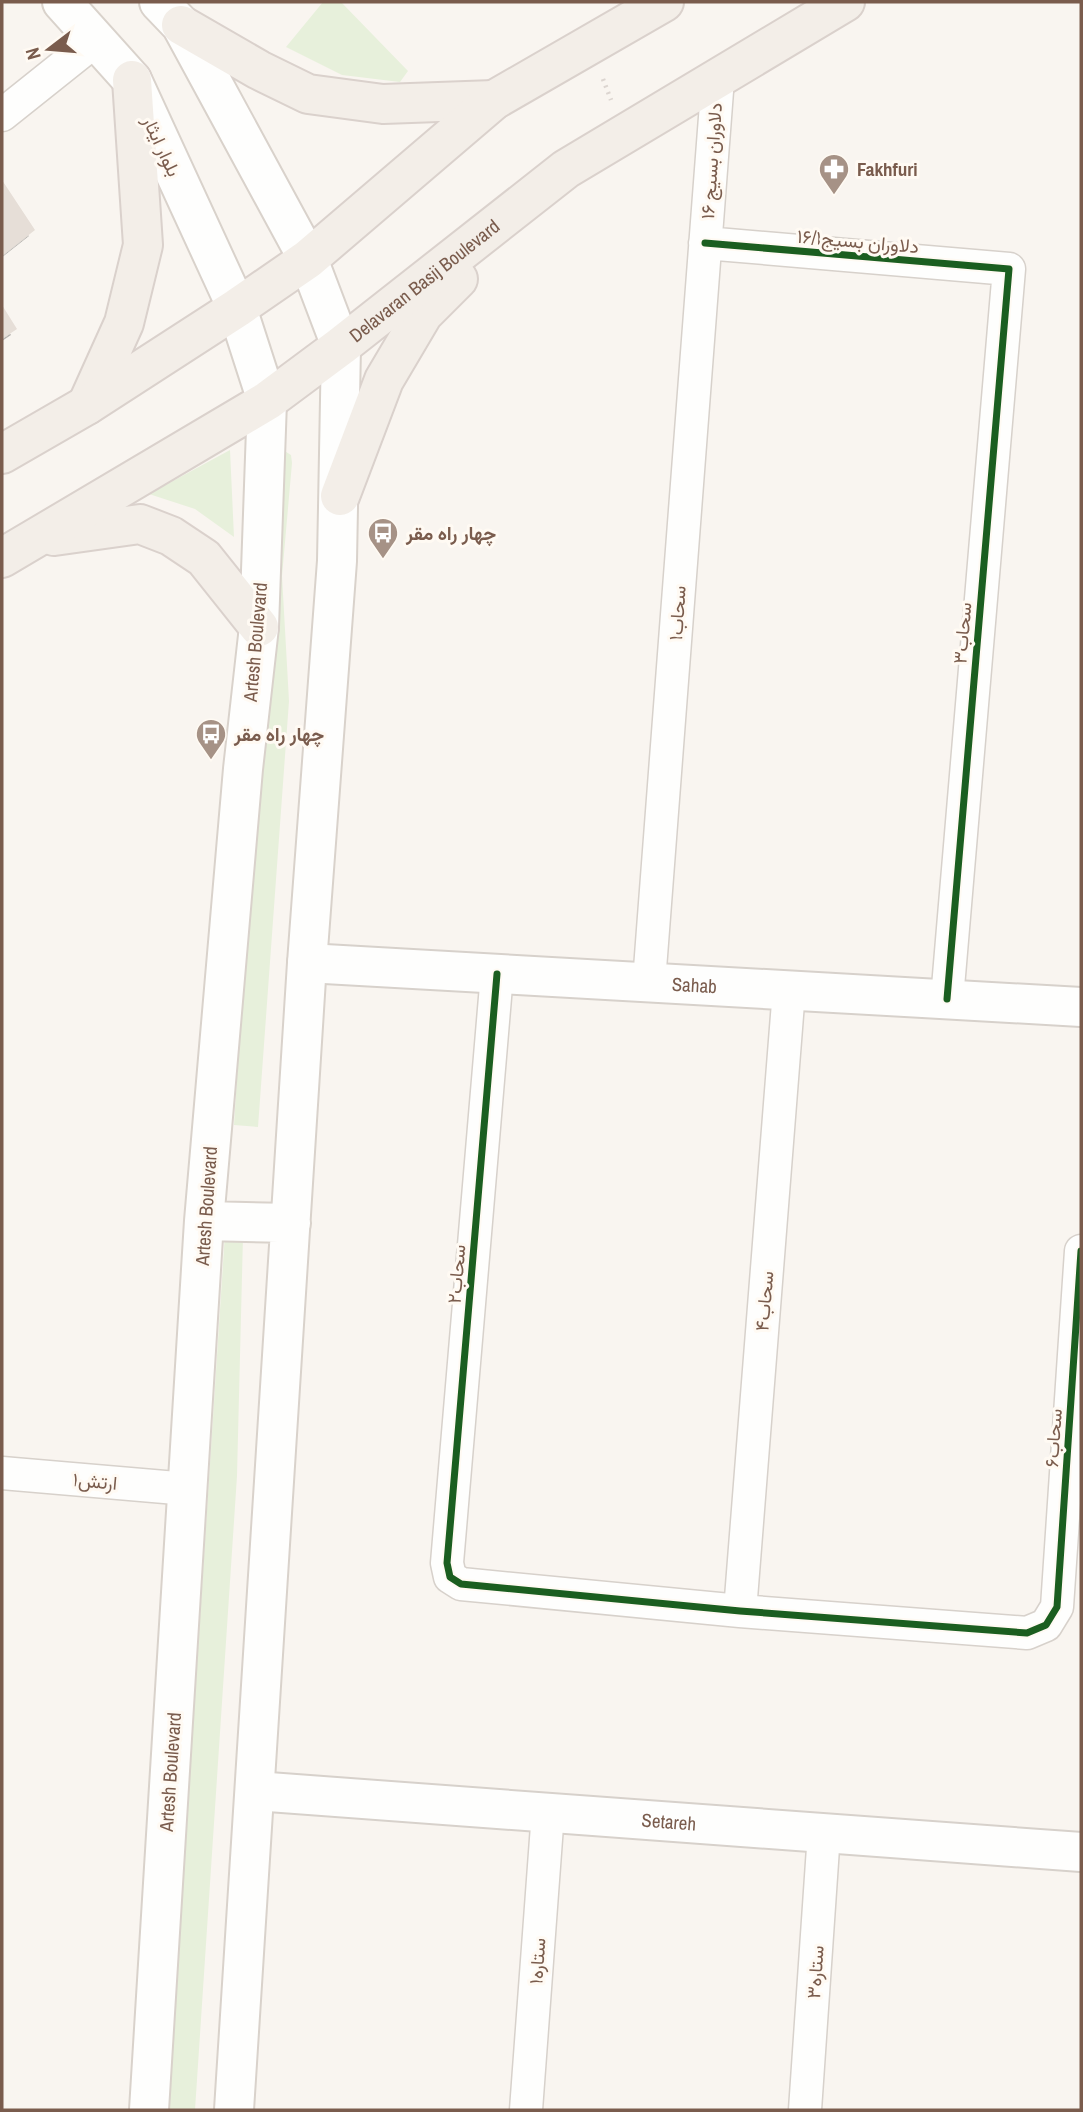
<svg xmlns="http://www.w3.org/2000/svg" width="1083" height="2112" font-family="'Archivo Narrow',Vazirmatn,sans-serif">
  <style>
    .green { fill: #e7f0db }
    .building { fill: #e6ded7; filter: url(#shadow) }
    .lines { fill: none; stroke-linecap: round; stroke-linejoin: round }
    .minor-casing { stroke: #d7d1cb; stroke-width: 35 }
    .tertiary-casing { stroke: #d7d1cb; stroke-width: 42 }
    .secondary-casing { stroke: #d9d2cb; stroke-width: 42 }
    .primary-casing { stroke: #dad1cc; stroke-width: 42 }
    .path { stroke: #dcd5d0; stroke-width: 4.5; stroke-dasharray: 2 5; stroke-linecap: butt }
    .minor { stroke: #fefefd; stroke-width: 32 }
    .tertiary { stroke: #fefefd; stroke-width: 38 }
    .secondary { stroke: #fefefd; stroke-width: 38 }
    .primary { stroke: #f3eee8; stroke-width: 38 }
    .cycleway-casing { stroke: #fffaf3; stroke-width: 11 }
    .cycleway { stroke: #1b5e20; stroke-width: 7 }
    .labels { text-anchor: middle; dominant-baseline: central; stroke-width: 6; stroke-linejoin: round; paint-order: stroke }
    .street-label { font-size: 19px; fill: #7a5c4d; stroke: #fffaf3 }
    .poi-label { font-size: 19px; font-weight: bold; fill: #7a5c4d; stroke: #fffaf3; text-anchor: start }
  </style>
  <defs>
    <filter id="shadow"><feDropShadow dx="-6" dy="6" stdDeviation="0" flood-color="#0004"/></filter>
  </defs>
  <rect width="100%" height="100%" fill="#f9f5f0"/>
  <!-- green -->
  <path class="green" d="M 323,2 L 341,2 L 408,71 L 400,82 L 342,75 L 286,47 Z
    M 230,450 L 234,537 L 195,509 L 149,494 Z
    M 283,450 L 291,455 L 292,463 L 282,576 L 289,701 L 258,1127 L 234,1125 L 276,461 Z
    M 225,1233 L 243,1236 L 237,1476 L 195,2110 L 168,2110 Z"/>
  <!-- building -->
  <path class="building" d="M 2,180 L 35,230 L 2,256 Z
    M 2,305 L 17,329 L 2,339 Z"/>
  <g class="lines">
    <!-- minor casing -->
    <g class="minor-casing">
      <path id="minor" d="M 2,115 L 96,40
        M 705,243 L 1009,269 L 947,999
        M 497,974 L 447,1563 L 450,1577 L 461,1584 L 740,1611 L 1027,1633 L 1046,1625 L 1057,1607 L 1081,1251
        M 649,982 L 718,78
        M 2,1473 L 188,1489
        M 740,1611 L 789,990
        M 526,2110 L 548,1812
        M 805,2110 L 824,1833"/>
    </g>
    <!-- tertiary casing -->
    <g class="tertiary-casing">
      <g id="tertiary">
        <path id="s1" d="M 307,963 L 1081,1007"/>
        <path id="s2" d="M 255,1791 L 1081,1852"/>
      </g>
    </g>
    <!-- secondary casing -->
    <g class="secondary-casing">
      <path id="secondary" d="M 62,2 L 132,80 L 237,308 L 267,401 L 259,627 L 243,769 L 204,1221 L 149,2110
        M 159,2 L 181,25 L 308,259 L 341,346 L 337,561 L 307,963 L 234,2110
        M 204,1221 L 291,1223"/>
    </g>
    <!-- primary casing -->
    <g class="primary-casing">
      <g id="primary">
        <path d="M 181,25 L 259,70 L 308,94 L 383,104 L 494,100"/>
        <path d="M 87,405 L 124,323 L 143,245 L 132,80"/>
        <path d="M 2,454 L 87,405 L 237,308 L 308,259 L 494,100 L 664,2"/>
        <path d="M 340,496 L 384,380 L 423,314 L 458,279"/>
        <path d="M 54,536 L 140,524 L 171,536 L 204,558 L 259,627"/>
        <path id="s3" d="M 2,558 L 267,401 L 341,346 L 566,169 L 845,2"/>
      </g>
    </g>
    <!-- path -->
    <path class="path" d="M 603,79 L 611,100"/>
    <!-- minor -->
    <use href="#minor" class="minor"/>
    <!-- tertiary -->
    <use href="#tertiary" class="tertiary"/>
    <!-- secondary -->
    <use href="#secondary" class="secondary"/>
    <!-- primary -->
    <use href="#primary" class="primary"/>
    <!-- cycleway casing -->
    <g class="cycleway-casing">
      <path id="cycleway" d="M 705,243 L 1009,269 L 947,999
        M 497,974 L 447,1563 L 450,1577 L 461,1584 L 740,1611 L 1027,1633 L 1046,1625 L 1057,1607 L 1081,1251"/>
    </g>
    <!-- cycleway -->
    <use href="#cycleway" class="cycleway"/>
  </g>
  <!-- icons -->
  <defs>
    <g id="pharmacy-pin" transform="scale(1.575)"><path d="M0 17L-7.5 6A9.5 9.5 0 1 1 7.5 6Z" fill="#a69286" stroke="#fffaf3"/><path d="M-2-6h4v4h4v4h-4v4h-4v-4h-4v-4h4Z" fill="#fff"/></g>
    <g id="bus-pin" transform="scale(1.575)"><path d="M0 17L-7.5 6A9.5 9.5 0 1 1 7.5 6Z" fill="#a69286" stroke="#fffaf3"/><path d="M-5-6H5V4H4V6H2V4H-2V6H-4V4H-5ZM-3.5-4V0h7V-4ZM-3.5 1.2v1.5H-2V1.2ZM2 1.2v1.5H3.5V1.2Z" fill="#fff"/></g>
  </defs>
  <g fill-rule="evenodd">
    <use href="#pharmacy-pin" x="834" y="169"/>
    <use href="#bus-pin" x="383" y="533"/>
    <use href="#bus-pin" x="211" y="734"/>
  </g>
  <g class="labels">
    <!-- street labels -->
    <g class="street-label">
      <text transform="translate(162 146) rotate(65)">بلوار ایثار</text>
      <text transform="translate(711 161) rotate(-86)">دلاوران بسیج ۱۶</text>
      <text transform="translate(858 241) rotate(5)">دلاوران بسیج۱۶/۱</text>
      <text stroke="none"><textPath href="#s3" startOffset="506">Delavaran Basij Boulevard</textPath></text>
      <text transform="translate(677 613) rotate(-86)">۱سحاب</text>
      <text transform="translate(962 633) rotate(-85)">۳سحاب</text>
      <text transform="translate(255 642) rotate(-85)">Artesh Boulevard</text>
      <text stroke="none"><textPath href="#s1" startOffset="388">Sahab</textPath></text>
      <text transform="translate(206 1206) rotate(-86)">Artesh Boulevard</text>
      <text transform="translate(456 1274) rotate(-85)">۲سحاب</text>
      <text transform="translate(764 1301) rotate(-85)">۴سحاب</text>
      <text transform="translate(1053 1438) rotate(-86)">۶سحاب</text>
      <text transform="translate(95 1481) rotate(5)">ارتش۱</text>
      <text transform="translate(170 1772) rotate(-86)">Artesh Boulevard</text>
      <text stroke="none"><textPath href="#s2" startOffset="415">Setareh</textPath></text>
      <text transform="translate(537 1961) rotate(-86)">۱ستاره</text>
      <text transform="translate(815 1972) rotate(-86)">۳ستاره</text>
    </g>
    <!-- poi labels -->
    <g class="poi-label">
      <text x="857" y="169">Fakhfuri</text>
      <text x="406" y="533">چهار راه مقر‍</text>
      <text x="234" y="734">چهار راه مقر</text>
    </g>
  </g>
  <!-- border -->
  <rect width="1083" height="2112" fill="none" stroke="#7a5c4d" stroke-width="7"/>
  <!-- north arrow -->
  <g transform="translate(49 49) rotate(254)" stroke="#fffaf3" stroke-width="5" paint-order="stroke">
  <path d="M0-5L12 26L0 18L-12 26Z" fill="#7a5c4d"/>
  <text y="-10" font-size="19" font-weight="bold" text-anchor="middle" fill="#7a5c4d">N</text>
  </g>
</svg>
